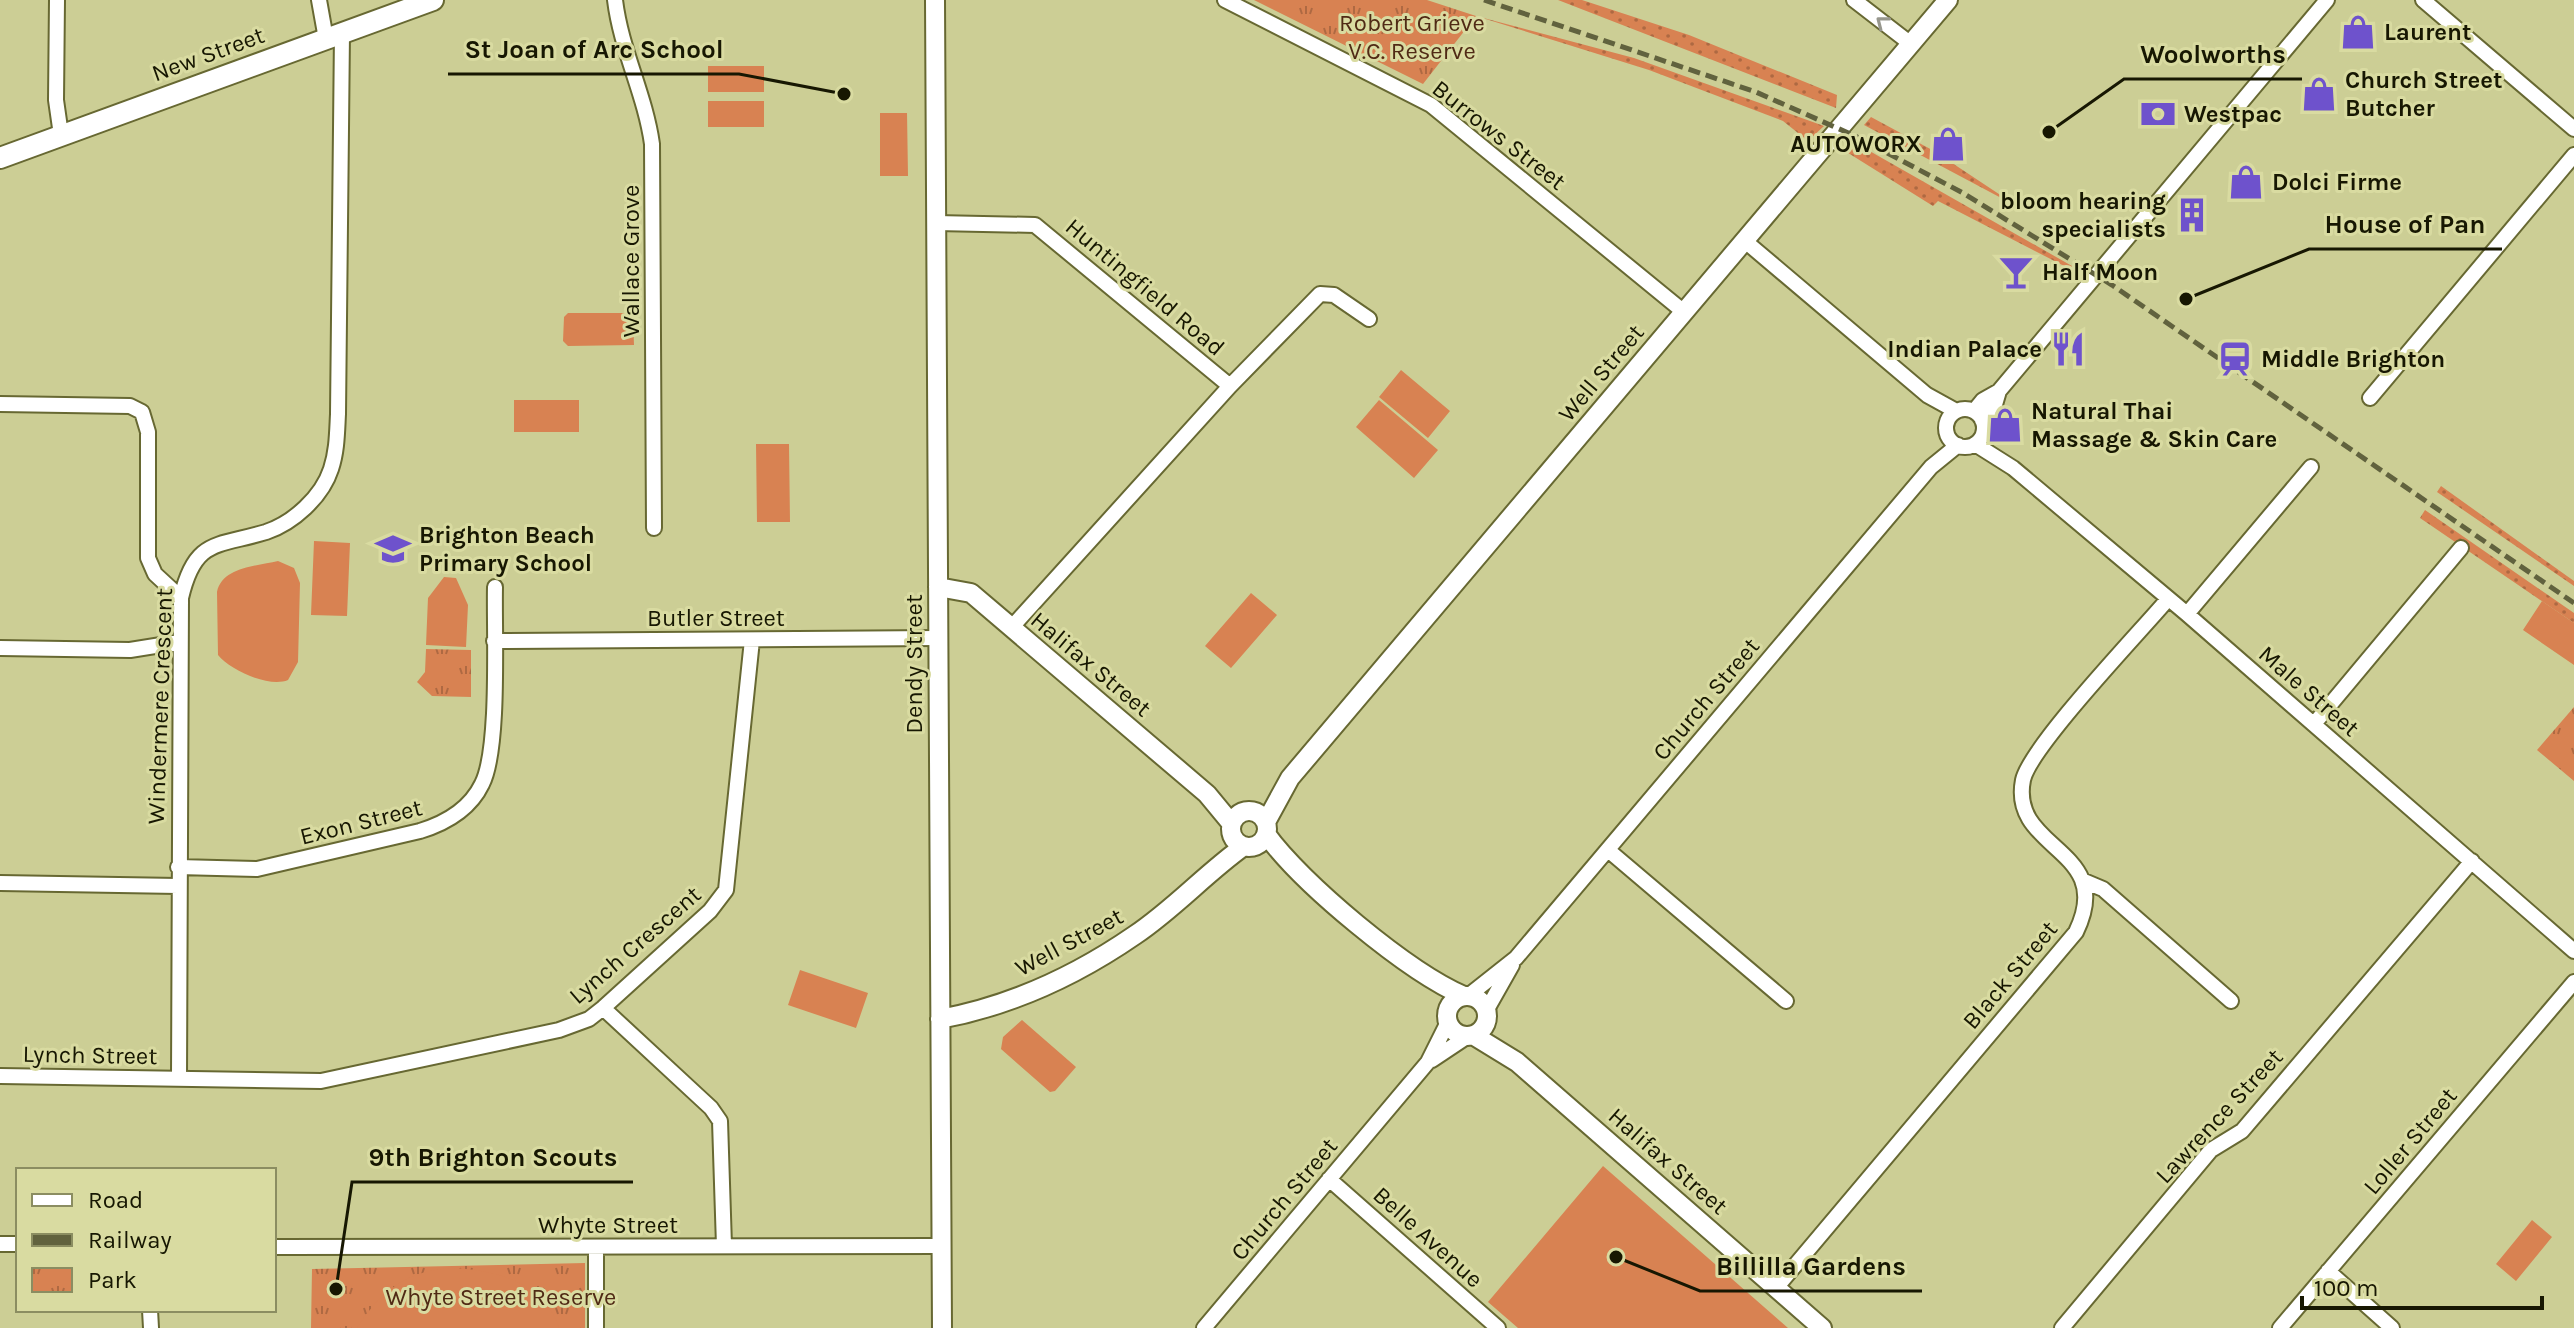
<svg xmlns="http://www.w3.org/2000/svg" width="2574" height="1328" font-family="Karla,sans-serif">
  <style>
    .grass { fill: url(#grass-dots) }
    .park { fill: url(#park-tufts) }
    .garden { fill: #d88252 }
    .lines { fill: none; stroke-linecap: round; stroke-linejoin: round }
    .minor-casing { stroke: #676832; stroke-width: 18 }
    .tertiary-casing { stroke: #676832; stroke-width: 22 }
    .secondary-casing { stroke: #676832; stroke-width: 24 }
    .minor { stroke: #fff; stroke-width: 14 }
    .tertiary { stroke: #fff; stroke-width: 18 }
    .secondary { stroke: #fff; stroke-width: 20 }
    .rail { stroke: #61623e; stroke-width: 5; stroke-dasharray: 12 6; stroke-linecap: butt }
    .oneway { stroke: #97978d }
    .labels { text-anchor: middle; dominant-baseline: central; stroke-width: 6; stroke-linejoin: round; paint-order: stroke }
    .park-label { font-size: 24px; fill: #502a15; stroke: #d9dba1 }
    .poi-label { font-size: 24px; font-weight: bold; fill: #171702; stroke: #d9dba1; text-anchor: start }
    .street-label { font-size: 24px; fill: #171702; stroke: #d9dba1 }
    .leader { fill: none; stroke: #171702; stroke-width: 3 }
    .callout-dot { fill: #171702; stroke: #d9dba1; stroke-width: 3 }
    .callout-label { font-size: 26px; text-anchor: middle; font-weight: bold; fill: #171702; stroke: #d9dba1; stroke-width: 6; stroke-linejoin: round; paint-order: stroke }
  </style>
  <defs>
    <pattern id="grass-dots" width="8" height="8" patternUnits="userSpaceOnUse" patternTransform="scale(2)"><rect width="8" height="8" fill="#d88252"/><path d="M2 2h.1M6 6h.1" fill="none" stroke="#ae6942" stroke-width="1.8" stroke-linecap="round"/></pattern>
    <pattern id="park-tufts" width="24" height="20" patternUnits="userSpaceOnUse" patternTransform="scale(2)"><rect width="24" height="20" fill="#d88252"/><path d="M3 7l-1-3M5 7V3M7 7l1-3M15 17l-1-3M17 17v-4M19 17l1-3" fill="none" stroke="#ae6942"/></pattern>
  </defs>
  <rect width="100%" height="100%" fill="#ccce95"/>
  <!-- grass -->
  <path class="grass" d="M 1558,0 L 1582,0 L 1689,35 L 1837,95 L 1836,108 Z
    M 1476,16 L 1634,58 L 1824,126 L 1808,141 L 1783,121 L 1649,70 Z
    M 1871,117 L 1934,151 L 2020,208 L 1864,125 Z
    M 1852,141 L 2072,266 L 2070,269 L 1938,201 L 1933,206 L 1845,151 Z
    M 2441,486 L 2574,581 L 2574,586 L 2437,492 Z
    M 2425,510 L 2574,613 L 2574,623 L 2420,518 Z"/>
  <!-- park -->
  <path class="park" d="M 1254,0 L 1427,0 L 1476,16 L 1423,84 Z
    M 426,649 L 471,650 L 471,697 L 432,696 L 417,682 L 425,672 Z
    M 2574,707 L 2574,781 L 2537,750 Z
    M 585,1263 L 585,1328 L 311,1328 L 312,1269 Z"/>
  <!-- garden -->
  <path class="garden" d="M 708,66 L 764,66 L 764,92 L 708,92 Z
    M 708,101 L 764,101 L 764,127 L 708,127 Z
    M 880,113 L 907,113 L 908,176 L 880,176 Z
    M 568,313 L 628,313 L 633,319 L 634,345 L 568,346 L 563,341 L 564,317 Z
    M 1401,370 L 1450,411 L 1428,438 L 1379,397 Z
    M 514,400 L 579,400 L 579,432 L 514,432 Z
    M 1379,400 L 1438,450 L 1414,478 L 1356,427 Z
    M 756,444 L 789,444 L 790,522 L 757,522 Z
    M 314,541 L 350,543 L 347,616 L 311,615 Z
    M 278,561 L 294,568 L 300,583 L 298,662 L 288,680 C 269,688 230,670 218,655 L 217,592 C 222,567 257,566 278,561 Z
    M 444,577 L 456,578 L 468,605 L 466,647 L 426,645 L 428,598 Z
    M 1251,593 L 1277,615 L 1231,668 L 1205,646 Z
    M 2542,601 L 2574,623 L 2574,665 L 2523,630 Z
    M 800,970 L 868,993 L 856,1028 L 788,1005 Z
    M 1022,1020 L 1076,1067 L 1055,1091 L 1050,1092 L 1001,1049 L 1003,1037 Z
    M 1603,1166 L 1788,1328 L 1518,1328 L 1488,1302 Z
    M 2532,1220 L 2552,1237 L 2516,1281 L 2496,1264 Z
    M 456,1268 C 498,1271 545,1283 559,1328 L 357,1328 C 382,1289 409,1269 456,1268 Z"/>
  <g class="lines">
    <!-- minor casing -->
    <g class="minor-casing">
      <path id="minor" d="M 57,0 L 56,100 L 61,135
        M 319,0 L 326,39
        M 615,0 C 621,50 645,94 652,144 L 654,528
        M 1225,0 L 1431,105 L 1684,312
        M 1854,0 L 1911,44
        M 2423,0 L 2574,129
        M 936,223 L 1035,225 L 1230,386 L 1011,628
        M 1745,241 L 1927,395 L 1956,411
        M 1230,386 L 1320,294 L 1334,295 L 1369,319
        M 2370,398 L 2574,155
        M 0,404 L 130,406 L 142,412 L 148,432 L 148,558 L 155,574 L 181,598
        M1946 428a19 19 0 1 1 38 0a19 19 0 1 1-38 0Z
        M 1974,411 L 1983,400 L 1999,391 L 2327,0
        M 1982,420 L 1994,408 L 1999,391
        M 1975,444 L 2013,468 L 2187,614 L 2574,951
        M 2187,614 L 2311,467
        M 494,641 L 938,638
        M 0,648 L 130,650 L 180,642
        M 2314,724 L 2461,548
        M 1608,850 L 1786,1001
        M 178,867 L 257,869 L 420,831 C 446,823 470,809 482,784 C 500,749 494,631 495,587
        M 2084,881 L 2103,889 L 2231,1001
        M 0,883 L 178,886
        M 1468,996 L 1516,958 L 1931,467 L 1958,445
        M 603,1008 L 711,1108 L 720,1121 L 724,1246
        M 1486,1011 L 1512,965
        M 1432,1060 L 1468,1036
        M 0,1076 L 321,1081 L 559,1030 L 589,1019 L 603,1008 L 710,911 L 726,890 L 752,640
        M 179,1078 L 181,598 C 195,538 217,547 266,532 C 293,523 322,497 331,469 C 337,451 337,433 338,414 L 342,33
        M 1329,1179 L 1498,1328
        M 0,1244 L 18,1244
        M 274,1247 L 941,1246
        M 596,1248 L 596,1328
        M 2328,1271 L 2392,1328
        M 1776,1288 L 2076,932 C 2117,848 2009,851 2023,780 C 2030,747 2141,631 2168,599
        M 150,1310 L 151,1328
        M 1204,1328 L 1428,1062 L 1448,1022
        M 2062,1328 L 2211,1150 L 2242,1131 L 2472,861
        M 2280,1328 L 2574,982"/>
    </g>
    <!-- tertiary casing -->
    <g class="tertiary-casing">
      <path id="tertiary" d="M 935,0 L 942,1328
        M 938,587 L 971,593 L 1207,794 L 1231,823
        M1231 829a18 18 0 1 1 36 0a18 18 0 1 1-36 0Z
        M 1266,822 L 1290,778 L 1948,0
        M 1266,834 C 1301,883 1408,972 1464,996
        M1447 1016a20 20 0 1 1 40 0a20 20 0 1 1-40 0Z
        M 940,1019 C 1010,1006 1077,975 1135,935 C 1174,909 1206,873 1244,846
        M 1473,1035 L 1517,1062 L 1822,1328"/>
    </g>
    <!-- secondary casing -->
    <g class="secondary-casing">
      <path id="secondary" d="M 0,158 L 433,0"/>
    </g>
    <!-- minor -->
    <use href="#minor" class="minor"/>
    <!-- tertiary -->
    <use href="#tertiary" class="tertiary"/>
    <!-- secondary -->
    <use href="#secondary" class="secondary"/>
    <!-- rail -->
    <path class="rail" d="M 1484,0 L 1756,92 L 1855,136 L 1963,193 L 2112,285 L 2574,603"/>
  </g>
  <!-- one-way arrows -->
  <defs><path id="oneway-chevron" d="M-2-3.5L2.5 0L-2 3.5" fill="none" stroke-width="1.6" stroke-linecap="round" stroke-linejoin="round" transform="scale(2)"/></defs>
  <use class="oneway" href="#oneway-chevron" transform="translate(1882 22) rotate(-142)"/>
  <!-- icons -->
  <defs>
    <g id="shop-bare" transform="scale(2.76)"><path d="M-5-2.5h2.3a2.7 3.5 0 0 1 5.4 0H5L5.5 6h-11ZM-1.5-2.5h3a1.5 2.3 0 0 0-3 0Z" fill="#6e52cc" stroke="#d9dba1" stroke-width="2.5" paint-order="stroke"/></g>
    <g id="bank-bare" transform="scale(2.76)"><path d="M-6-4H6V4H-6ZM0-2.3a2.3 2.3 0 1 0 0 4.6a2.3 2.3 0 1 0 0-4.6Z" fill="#6e52cc" stroke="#d9dba1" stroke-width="2.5" paint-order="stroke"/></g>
    <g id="building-bare" transform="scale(2.76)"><path d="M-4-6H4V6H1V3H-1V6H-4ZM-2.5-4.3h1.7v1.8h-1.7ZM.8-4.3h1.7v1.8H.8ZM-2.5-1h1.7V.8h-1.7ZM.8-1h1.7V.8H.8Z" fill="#6e52cc" stroke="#d9dba1" stroke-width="2.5" paint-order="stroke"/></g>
    <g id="bar-bare" transform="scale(2.76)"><path d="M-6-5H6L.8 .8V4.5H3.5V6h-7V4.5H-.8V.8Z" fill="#6e52cc" stroke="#d9dba1" stroke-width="2.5" paint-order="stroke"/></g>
    <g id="restaurant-bare" transform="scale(2.76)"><path d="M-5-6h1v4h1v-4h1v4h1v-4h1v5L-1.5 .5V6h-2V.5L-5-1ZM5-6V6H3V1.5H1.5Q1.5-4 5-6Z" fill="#6e52cc" stroke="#d9dba1" stroke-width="2.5" paint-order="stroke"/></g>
    <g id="station-bare" transform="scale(2.76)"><path d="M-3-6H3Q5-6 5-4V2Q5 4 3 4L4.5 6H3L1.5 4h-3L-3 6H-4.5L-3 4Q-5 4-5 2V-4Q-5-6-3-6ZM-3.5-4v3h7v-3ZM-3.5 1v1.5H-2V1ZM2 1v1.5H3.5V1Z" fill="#6e52cc" stroke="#d9dba1" stroke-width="2.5" paint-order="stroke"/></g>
    <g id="school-bare" transform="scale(2.76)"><path d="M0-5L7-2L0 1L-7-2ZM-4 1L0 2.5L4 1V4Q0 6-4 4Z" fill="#6e52cc" stroke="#d9dba1" stroke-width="2.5" paint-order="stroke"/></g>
  </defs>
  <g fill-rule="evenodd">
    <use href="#shop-bare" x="2358" y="32"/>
    <use href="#shop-bare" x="2319" y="94"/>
    <use href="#bank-bare" x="2158" y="114"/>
    <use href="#shop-bare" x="1948" y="144"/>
    <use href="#shop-bare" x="2246" y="182"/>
    <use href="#building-bare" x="2192" y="215"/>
    <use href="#bar-bare" x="2016" y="272"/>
    <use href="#restaurant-bare" x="2068" y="349"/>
    <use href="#station-bare" x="2235" y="359"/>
    <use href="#shop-bare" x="2005" y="425"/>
    <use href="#school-bare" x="393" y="549"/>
  </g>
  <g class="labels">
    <!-- park labels -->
    <g class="park-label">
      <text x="1412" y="23">Robert Grieve<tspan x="1412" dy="28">V.C. Reserve</tspan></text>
      <text x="501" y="1297">Whyte Street Reserve</text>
    </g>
    <!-- poi labels -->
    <g class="poi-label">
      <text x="2384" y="32">Laurent</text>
      <text x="2345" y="80">Church Street<tspan x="2345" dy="28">Butcher</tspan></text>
      <text x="2184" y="114">Westpac</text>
      <text x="1922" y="144" text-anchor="end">AUTOWORX</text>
      <text x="2272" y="182">Dolci Firme</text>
      <text x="2166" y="201" text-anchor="end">bloom hearing<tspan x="2166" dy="28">specialists</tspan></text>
      <text x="2042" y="272">Half Moon</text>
      <text x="2042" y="349" text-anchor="end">Indian Palace</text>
      <text x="2261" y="359">Middle Brighton</text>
      <text x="2031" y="411">Natural Thai<tspan x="2031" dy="28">Massage &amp; Skin Care</tspan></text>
      <text x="419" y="535">Brighton Beach<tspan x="419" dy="28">Primary School</tspan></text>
    </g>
    <!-- street labels -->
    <g class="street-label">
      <text transform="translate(208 54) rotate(-20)">New Street</text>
      <text transform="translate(1499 135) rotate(38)">Burrows Street</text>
      <text transform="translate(631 261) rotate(-90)">Wallace Grove</text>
      <text transform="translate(1145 287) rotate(40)">Huntingfield Road</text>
      <text transform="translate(1601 373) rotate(-50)">Well Street</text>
      <text x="716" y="618">Butler Street</text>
      <text transform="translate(914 664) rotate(-90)">Dendy Street</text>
      <text transform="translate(1091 664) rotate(40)">Halifax Street</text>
      <text transform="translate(2309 691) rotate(41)">Male Street</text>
      <text transform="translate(1706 699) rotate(-50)">Church Street</text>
      <text transform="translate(160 706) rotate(-88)">Windermere Crescent</text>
      <text transform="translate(361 822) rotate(-14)">Exon Street</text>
      <text transform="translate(1069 942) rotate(-28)">Well Street</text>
      <text transform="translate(635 945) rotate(-41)">Lynch Crescent</text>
      <text transform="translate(2010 975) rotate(-50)">Black Street</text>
      <text transform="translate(90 1055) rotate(1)">Lynch Street</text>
      <text transform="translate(2219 1116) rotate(-47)">Lawrence Street</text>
      <text transform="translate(2410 1141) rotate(-50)">Loller Street</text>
      <text transform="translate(1668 1161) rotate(41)">Halifax Street</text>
      <text transform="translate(1284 1199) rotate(-50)">Church Street</text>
      <text x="608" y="1225">Whyte Street</text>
      <text transform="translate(1428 1237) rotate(42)">Belle Avenue</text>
    </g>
  </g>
  <!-- callouts -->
  <path class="leader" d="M844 94L739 74H448M2049 132L2124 79H2302M2186 299L2309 249H2502M336 1289L352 1182H633M1616 1257L1700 1291H1922"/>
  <g class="callout-dot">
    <circle cx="844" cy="94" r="8"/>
    <circle cx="2049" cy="132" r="8"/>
    <circle cx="2186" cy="299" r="8"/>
    <circle cx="336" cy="1289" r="8"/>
    <circle cx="1616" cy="1257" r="8"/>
  </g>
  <g class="callout-label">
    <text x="594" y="58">St Joan of Arc School</text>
    <text x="2213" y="63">Woolworths</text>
    <text x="2405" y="233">House of Pan</text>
    <text x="493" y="1166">9th Brighton Scouts</text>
    <text x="1811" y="1275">Billilla Gardens</text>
  </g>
  <!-- legend -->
  <rect x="16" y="1168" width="260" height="144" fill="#d9dba1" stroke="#8b8d61" stroke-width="2"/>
  <rect x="32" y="1194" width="40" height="12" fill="#ffffff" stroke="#8b8d61" stroke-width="2"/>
  <text x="88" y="1208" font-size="24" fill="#171702">Road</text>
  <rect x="32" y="1234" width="40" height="12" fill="#61623e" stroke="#8b8d61" stroke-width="2"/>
  <text x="88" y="1248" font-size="24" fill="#171702">Railway</text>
  <rect x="32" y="1268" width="40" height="24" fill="url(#park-tufts)" stroke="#8b8d61" stroke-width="2"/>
  <text x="88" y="1288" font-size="24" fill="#171702">Park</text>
  <!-- scale -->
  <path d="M2302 1296v12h240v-12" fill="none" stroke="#171702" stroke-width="4"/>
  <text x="2314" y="1296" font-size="24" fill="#171702" stroke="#d9dba1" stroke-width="6" paint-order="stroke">100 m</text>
</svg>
